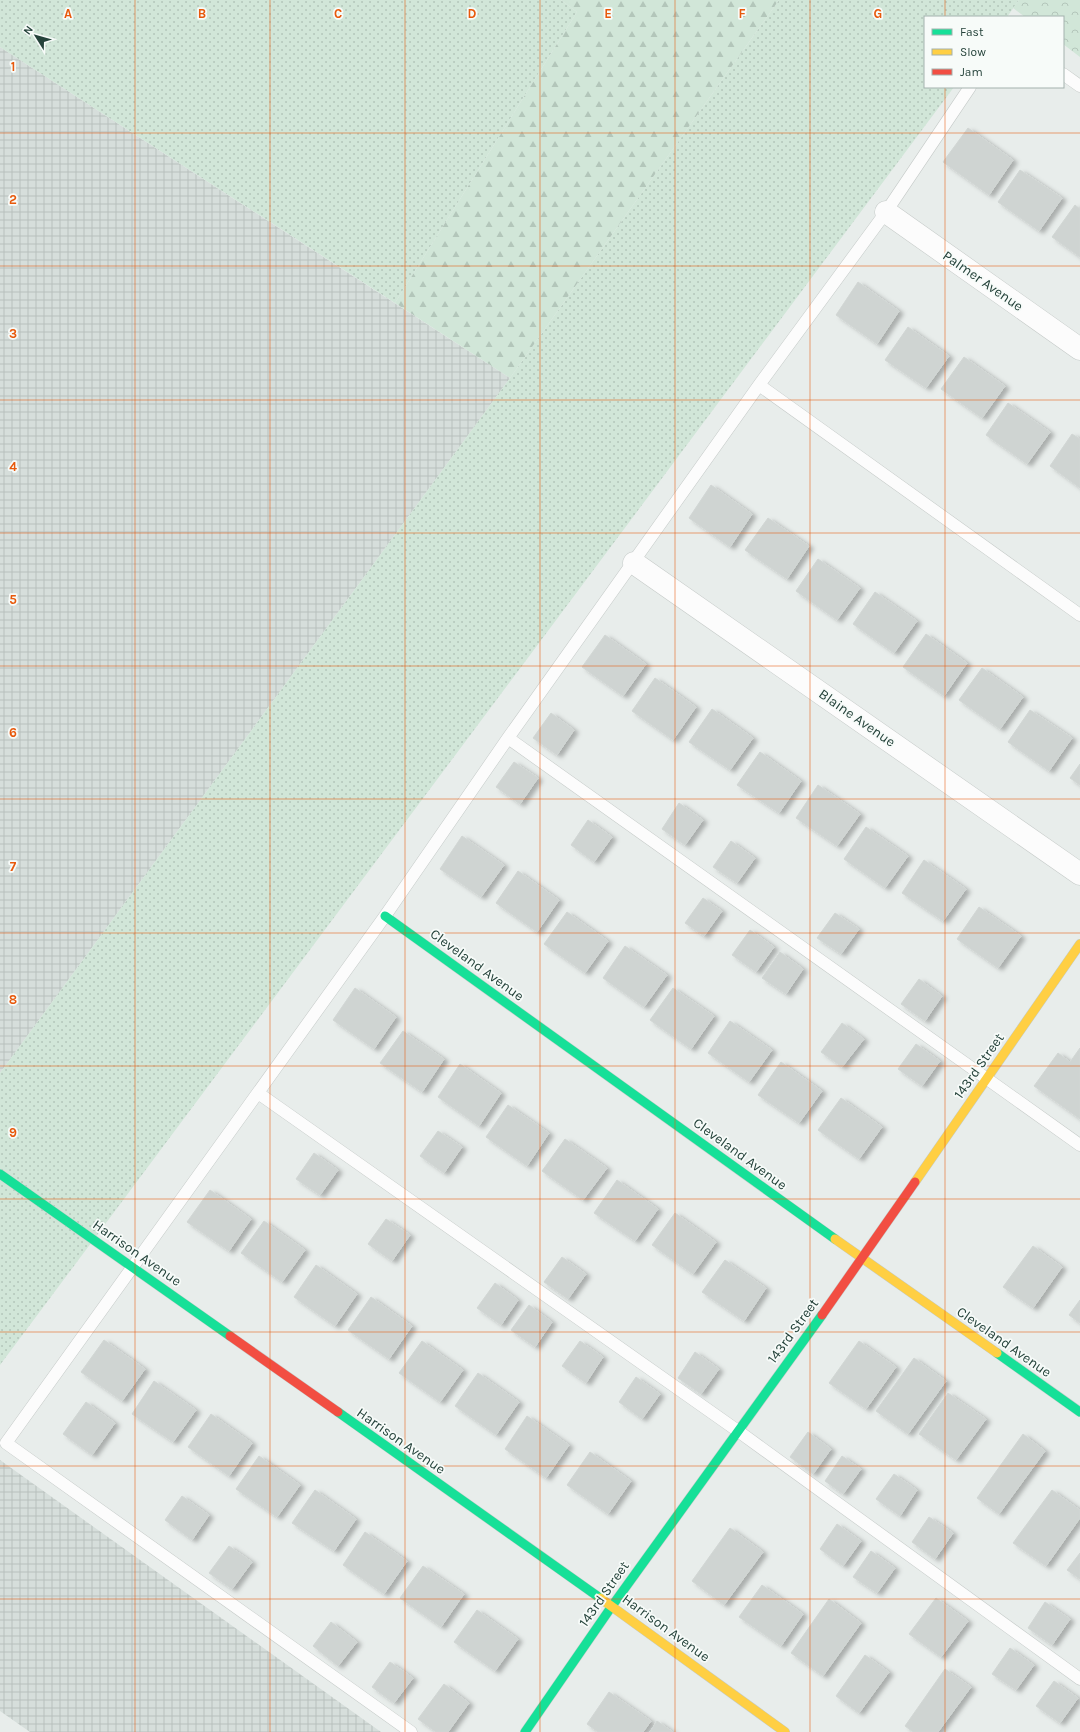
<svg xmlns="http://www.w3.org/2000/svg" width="1080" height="1732" font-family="Karla,sans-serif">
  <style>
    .industrial { fill: url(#industrial-grid) }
    .grass { fill: url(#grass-dots) }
    .forest { fill: url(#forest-firs) }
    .park { fill: url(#park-crowns) }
    .building { fill: #cfd4d2; stroke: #d1d6d4; filter: url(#shadow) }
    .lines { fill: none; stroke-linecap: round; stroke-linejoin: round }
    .lane-casing { stroke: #c5cac8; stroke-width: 13 }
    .street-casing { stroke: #c5cac8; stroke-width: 23 }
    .fast-casing { stroke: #c3cbc8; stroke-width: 10 }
    .slow-casing { stroke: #c3cbc8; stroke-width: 10 }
    .jam-casing { stroke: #c3cbc8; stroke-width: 10 }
    .lane { stroke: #fcfcfc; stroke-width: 12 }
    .street { stroke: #fcfcfc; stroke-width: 22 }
    .fast { stroke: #16e098; stroke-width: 9 }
    .slow { stroke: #ffcf43; stroke-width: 9 }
    .jam { stroke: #f24e42; stroke-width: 9 }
    .grid { fill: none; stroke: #e8590c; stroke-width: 1; stroke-opacity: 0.55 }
    .labels { text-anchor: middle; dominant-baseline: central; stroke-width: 3.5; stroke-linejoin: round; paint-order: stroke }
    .street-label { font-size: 14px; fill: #24423a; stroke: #f7fbf9 }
    .grid-label { font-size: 13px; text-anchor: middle; font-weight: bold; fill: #e8590c; stroke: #f7fbf9; stroke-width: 3.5; stroke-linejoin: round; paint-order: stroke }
  </style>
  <defs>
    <pattern id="industrial-grid" width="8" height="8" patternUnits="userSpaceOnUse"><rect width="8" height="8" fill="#d6dedb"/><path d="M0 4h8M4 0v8" fill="none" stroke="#b8c0bd"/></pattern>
    <pattern id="grass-dots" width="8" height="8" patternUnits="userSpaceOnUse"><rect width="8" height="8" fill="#d1e6d8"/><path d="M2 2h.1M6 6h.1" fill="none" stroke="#b3c6ba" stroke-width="1.8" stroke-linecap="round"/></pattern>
    <pattern id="forest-firs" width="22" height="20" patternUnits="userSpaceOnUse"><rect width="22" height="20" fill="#d1e6d8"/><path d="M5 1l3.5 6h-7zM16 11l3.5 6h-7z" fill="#b3c6ba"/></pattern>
    <pattern id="park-crowns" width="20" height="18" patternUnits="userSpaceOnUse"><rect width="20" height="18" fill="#d1e6d8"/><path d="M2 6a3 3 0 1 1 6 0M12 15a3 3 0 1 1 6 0" fill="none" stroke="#b3c6ba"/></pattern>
    <filter id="shadow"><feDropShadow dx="4.5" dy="2.5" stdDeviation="2" flood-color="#0004"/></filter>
  </defs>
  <rect width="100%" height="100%" fill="#e8edeb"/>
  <!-- industrial -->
  <path class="industrial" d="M 0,47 L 510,378 L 0,1073 Z
    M 0,1460 L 381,1732 L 30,1732 L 0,1711 Z"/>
  <!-- grass -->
  <path class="grass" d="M 0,0 L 561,0 L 577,12 L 395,303 L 0,47 Z
    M 779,0 L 1019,0 L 1007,17 L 925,17 L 925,87 L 954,87 L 0,1365 L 0,1073 L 510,378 Z"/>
  <!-- forest -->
  <path class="forest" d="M 561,0 L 779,0 L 510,378 L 395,303 L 577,12 Z"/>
  <!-- park -->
  <path class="park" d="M 1019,0 L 1080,0 L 1080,57 L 1063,44 L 1063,17 L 1025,17 L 1013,8 Z"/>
  <!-- building -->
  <path class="building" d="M 968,128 L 1013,160 L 989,195 L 943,162 Z
    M 1020,170 L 1062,198 L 1039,231 L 998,202 Z
    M 1075,205 L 1080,209 L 1080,257 L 1052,237 Z
    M 858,282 L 899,311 L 877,344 L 836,315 Z
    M 908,327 L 949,356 L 926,388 L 885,360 Z
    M 964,357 L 1005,386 L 982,418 L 941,389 Z
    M 1008,403 L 1050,432 L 1027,464 L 986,435 Z
    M 1072,434 L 1080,439 L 1080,488 L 1050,466 Z
    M 711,485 L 752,514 L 730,547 L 689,518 Z
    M 768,518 L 809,546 L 787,579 L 745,550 Z
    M 818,559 L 860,588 L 837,620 L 796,591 Z
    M 875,592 L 917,621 L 894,653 L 853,624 Z
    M 926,634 L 967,663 L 944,696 L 903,667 Z
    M 605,635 L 646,664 L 623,696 L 582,667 Z
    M 982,668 L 1023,697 L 1000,729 L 959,700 Z
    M 655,678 L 696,707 L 673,740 L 632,711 Z
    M 712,709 L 753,738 L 730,770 L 689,742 Z
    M 1030,710 L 1072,738 L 1049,771 L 1008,742 Z
    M 551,713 L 574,730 L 557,755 L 533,738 Z
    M 760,752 L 801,781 L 779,813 L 737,785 Z
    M 514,762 L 538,778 L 520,804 L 496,787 Z
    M 1080,764 L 1080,785 L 1070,778 Z
    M 818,785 L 860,814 L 837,846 L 796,818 Z
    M 679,803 L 703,820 L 685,845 L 662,829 Z
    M 588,820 L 612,837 L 594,862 L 571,845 Z
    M 866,827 L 908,856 L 885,888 L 844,859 Z
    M 462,836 L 504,865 L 481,897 L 440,869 Z
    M 731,841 L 755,858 L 737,883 L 713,867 Z
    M 924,860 L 966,889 L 943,921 L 902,893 Z
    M 518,871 L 559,900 L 537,932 L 496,903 Z
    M 703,898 L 722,911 L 704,936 L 685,923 Z
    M 979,907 L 1021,936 L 998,968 L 957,939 Z
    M 567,912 L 608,941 L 585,973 L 544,944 Z
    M 835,913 L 859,929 L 841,954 L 817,938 Z
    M 750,930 L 774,947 L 756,972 L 732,955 Z
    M 625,946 L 667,975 L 644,1007 L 603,978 Z
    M 780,952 L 803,969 L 786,994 L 762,978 Z
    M 919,979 L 942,996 L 925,1021 L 901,1004 Z
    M 355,988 L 396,1017 L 374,1049 L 333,1020 Z
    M 673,988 L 714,1016 L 691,1049 L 650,1020 Z
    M 730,1021 L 772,1050 L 749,1082 L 708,1053 Z
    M 842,1023 L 864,1039 L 842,1067 L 821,1052 Z
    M 403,1031 L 444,1059 L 422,1092 L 380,1063 Z
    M 916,1044 L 940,1061 L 922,1086 L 898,1069 Z
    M 1080,1048 L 1080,1119 L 1034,1086 L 1058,1053 L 1070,1062 Z
    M 781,1062 L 822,1091 L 799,1123 L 758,1095 Z
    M 460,1064 L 501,1093 L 479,1126 L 438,1097 Z
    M 841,1098 L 882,1127 L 859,1159 L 818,1130 Z
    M 508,1105 L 549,1133 L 527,1166 L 486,1137 Z
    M 438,1131 L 462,1147 L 444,1173 L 420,1156 Z
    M 565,1139 L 607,1168 L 583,1200 L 542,1171 Z
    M 314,1153 L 338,1170 L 320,1195 L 296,1179 Z
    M 617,1180 L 658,1209 L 635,1241 L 594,1213 Z
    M 210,1190 L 251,1219 L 229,1251 L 187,1222 Z
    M 675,1213 L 716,1242 L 693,1274 L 652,1245 Z
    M 386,1219 L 410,1235 L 392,1261 L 368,1244 Z
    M 264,1221 L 305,1250 L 282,1282 L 241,1253 Z
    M 1033,1246 L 1062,1267 L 1033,1308 L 1003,1287 Z
    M 562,1257 L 586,1274 L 568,1299 L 544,1282 Z
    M 725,1260 L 766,1288 L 744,1321 L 702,1292 Z
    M 316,1265 L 357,1294 L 335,1326 L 294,1297 Z
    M 495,1283 L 518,1300 L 501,1325 L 477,1308 Z
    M 371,1297 L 412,1326 L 389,1359 L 348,1330 Z
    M 1080,1300 L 1080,1323 L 1069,1315 Z
    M 529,1305 L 552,1322 L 535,1347 L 511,1330 Z
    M 104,1340 L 145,1369 L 122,1401 L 81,1372 Z
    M 422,1341 L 463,1370 L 440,1402 L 399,1373 Z
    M 580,1341 L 603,1357 L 586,1383 L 562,1366 Z
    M 859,1341 L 896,1367 L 866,1409 L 829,1383 Z
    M 695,1352 L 719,1369 L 701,1394 L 678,1378 Z
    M 914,1358 L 946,1381 L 908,1434 L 876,1411 Z
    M 478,1373 L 519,1402 L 496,1435 L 455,1406 Z
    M 636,1377 L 660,1394 L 642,1419 L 619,1402 Z
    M 154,1381 L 196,1410 L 173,1442 L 132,1414 Z
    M 948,1393 L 986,1419 L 956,1460 L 919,1434 Z
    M 86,1402 L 115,1423 L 92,1455 L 63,1434 Z
    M 211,1414 L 252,1443 L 229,1476 L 188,1447 Z
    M 527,1416 L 569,1445 L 546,1478 L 505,1449 Z
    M 808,1432 L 831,1449 L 813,1474 L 790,1457 Z
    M 1023,1434 L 1045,1451 L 999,1514 L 977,1498 Z
    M 590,1452 L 631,1481 L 608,1514 L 567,1485 Z
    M 259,1456 L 300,1485 L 277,1517 L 236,1489 Z
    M 842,1456 L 861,1469 L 843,1494 L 825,1481 Z
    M 894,1474 L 917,1490 L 900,1516 L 876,1499 Z
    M 315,1490 L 356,1519 L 334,1551 L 292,1523 Z
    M 1052,1490 L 1080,1510 L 1080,1518 L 1046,1566 L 1013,1543 Z
    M 182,1496 L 209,1515 L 192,1540 L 165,1520 Z
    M 929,1517 L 953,1533 L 935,1559 L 912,1542 Z
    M 837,1524 L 861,1541 L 843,1566 L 820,1549 Z
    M 730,1528 L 763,1552 L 724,1605 L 692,1581 Z
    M 365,1532 L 407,1561 L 384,1594 L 343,1565 Z
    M 229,1546 L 252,1562 L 232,1589 L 209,1573 Z
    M 871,1551 L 895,1568 L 877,1593 L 853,1577 Z
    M 1080,1553 L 1080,1579 L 1067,1570 Z
    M 423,1566 L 464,1594 L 441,1627 L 400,1598 Z
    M 762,1585 L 803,1614 L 781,1646 L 739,1617 Z
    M 936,1598 L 968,1621 L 941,1657 L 909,1634 Z
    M 829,1599 L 861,1623 L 823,1676 L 791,1653 Z
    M 1045,1602 L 1070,1619 L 1052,1645 L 1028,1628 Z
    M 477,1610 L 518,1639 L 495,1671 L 454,1642 Z
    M 331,1622 L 357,1642 L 338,1666 L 313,1646 Z
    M 1010,1648 L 1034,1665 L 1016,1690 L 992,1674 Z
    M 865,1655 L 889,1672 L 859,1713 L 836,1696 Z
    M 390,1662 L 413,1678 L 394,1703 L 372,1687 Z
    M 945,1669 L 971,1687 L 938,1732 L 913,1732 L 905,1726 Z
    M 1054,1681 L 1078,1698 L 1060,1723 L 1036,1706 Z
    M 444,1684 L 469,1703 L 448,1732 L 436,1732 L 418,1719 Z
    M 609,1692 L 651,1721 L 643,1732 L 598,1732 L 587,1724 Z
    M 657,1721 L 673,1732 L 650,1732 Z"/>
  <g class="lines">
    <!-- lane casing -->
    <g class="lane-casing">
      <path id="lane" d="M 1063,74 L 1080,86
        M 759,385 L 1080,615
        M 508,738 L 1080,1145
        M 258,1093 L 738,1431 L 1080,1679
        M 411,1732 L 6,1443 L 385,916 L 508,738 L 759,385 L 886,212 L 970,87"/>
    </g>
    <!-- street casing -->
    <g class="street-casing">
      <path id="street" d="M 886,212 L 1080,349
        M 634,563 L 1080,874"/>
    </g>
    <!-- fast casing -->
    <g class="fast-casing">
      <path id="fast" d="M 385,916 L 835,1239
        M 0,1174 L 230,1336
        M 997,1353 L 1080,1412
        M 338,1412 L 600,1598
        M 525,1732 L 612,1606 L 822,1315"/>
    </g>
    <!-- slow casing -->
    <g class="slow-casing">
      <path id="slow" d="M 915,1182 L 1080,944
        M 835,1239 L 997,1353
        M 600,1598 L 785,1732"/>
    </g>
    <!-- jam casing -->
    <g class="jam-casing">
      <path id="jam" d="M 822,1315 L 915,1182
        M 230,1336 L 338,1412"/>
    </g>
    <!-- lane -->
    <use href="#lane" class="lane"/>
    <!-- street -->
    <use href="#street" class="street"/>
    <!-- fast -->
    <use href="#fast" class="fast"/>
    <!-- slow -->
    <use href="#slow" class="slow"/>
    <!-- jam -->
    <use href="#jam" class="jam"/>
  </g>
  <!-- grid -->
  <path class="grid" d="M 135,0 L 135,1732M 270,0 L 270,1732M 405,0 L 405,1732M 540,0 L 540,1732M 675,0 L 675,1732M 810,0 L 810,1732M 945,0 L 945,17M 945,87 L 945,1732M 0,133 L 1080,133M 0,266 L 1080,266M 0,400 L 1080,400M 0,533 L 1080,533M 0,666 L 1080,666M 0,799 L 1080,799M 0,933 L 1080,933M 0,1066 L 1080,1066M 0,1199 L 1080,1199M 0,1332 L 1080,1332M 0,1466 L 1080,1466M 0,1599 L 1080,1599"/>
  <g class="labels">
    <!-- street labels -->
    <g class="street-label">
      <text transform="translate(983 281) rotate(35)">Palmer Avenue</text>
      <text transform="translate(857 718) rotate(35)">Blaine Avenue</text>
      <text transform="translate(477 965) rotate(36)">Cleveland Avenue</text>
      <text transform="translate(979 1066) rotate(-55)">143rd Street</text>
      <text transform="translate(740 1154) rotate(36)">Cleveland Avenue</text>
      <text transform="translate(137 1253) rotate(35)">Harrison Avenue</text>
      <text transform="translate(793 1331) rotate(-54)">143rd Street</text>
      <text transform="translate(1004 1342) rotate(35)">Cleveland Avenue</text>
      <text transform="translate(401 1441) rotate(35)">Harrison Avenue</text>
      <text transform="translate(604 1594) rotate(-55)">143rd Street</text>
      <text transform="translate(666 1628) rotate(36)">Harrison Avenue</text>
    </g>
  </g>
  <g class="grid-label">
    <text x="68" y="18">A</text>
    <text x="202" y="18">B</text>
    <text x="338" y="18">C</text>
    <text x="472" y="18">D</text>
    <text x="608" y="18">E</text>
    <text x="742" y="18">F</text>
    <text x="878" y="18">G</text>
    <text x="13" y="71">1</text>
    <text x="13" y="204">2</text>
    <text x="13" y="338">3</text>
    <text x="13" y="471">4</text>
    <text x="13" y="604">5</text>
    <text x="13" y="737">6</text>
    <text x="13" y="871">7</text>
    <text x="13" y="1004">8</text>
    <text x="13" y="1137">9</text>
  </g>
  <!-- legend -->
  <rect x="924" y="16" width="140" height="72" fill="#f7fbf9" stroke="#a3b1ad"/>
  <rect x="932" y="29" width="20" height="6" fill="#16e098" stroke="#a3b1ad"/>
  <text x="960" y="36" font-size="12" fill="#24423a">Fast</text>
  <rect x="932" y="49" width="20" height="6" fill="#ffcf43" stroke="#a3b1ad"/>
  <text x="960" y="56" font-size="12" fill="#24423a">Slow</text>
  <rect x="932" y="69" width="20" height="6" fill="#f24e42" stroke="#a3b1ad"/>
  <text x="960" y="76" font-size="12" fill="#24423a">Jam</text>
  <!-- north arrow -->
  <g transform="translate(36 36) rotate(307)" stroke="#f7fbf9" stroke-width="3" paint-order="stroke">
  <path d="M0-3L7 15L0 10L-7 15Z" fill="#24423a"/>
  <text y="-6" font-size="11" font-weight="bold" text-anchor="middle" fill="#24423a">N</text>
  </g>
</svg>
